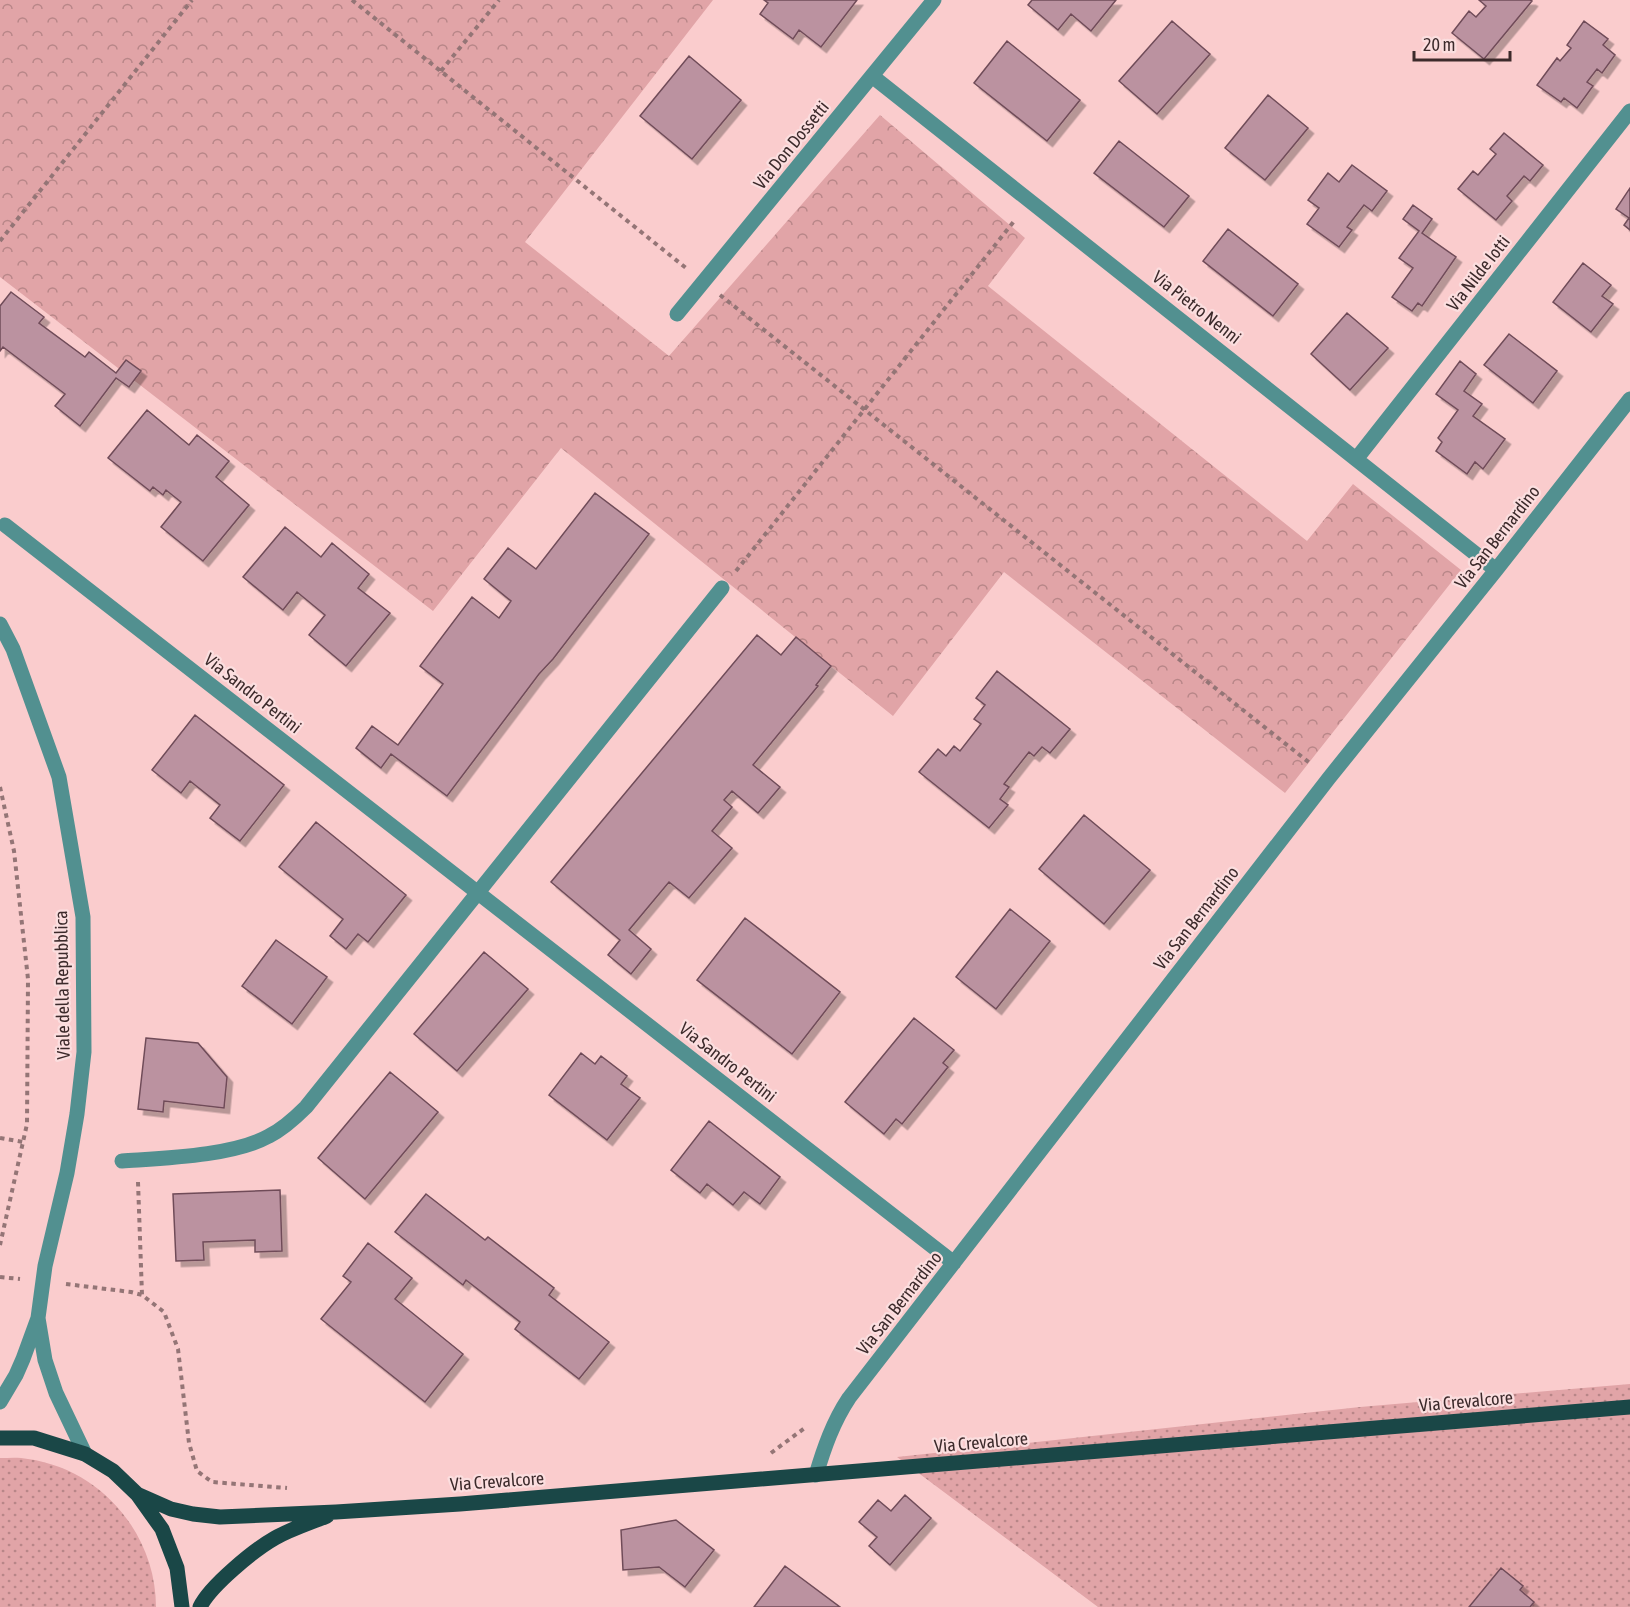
<svg xmlns="http://www.w3.org/2000/svg" width="1630" height="1607" font-family="'Asap Condensed',sans-serif">
  <style>
    .grass { fill: url(#grass-dots) }
    .park { fill: url(#park-crowns) }
    .building { fill: #bb92a0; stroke: #704c59; stroke-width: 1.5; filter: url(#shadow) }
    .lines { fill: none; stroke-linecap: round; stroke-linejoin: round }
    .path { stroke: #947576; stroke-width: 4; stroke-dasharray: 4.5 4.5; stroke-linecap: butt }
    .minor { stroke: #529090; stroke-width: 15 }
    .major { stroke: #1a4747; stroke-width: 15 }
    .labels { text-anchor: middle; dominant-baseline: central; stroke-width: 4.5; stroke-linejoin: round; paint-order: stroke }
    .street-label { font-size: 18px; fill: #3c2a2b; stroke: #fbdedf }
  </style>
  <defs>
    <pattern id="grass-dots" width="8" height="8" patternUnits="userSpaceOnUse" patternTransform="scale(1.5)"><rect width="8" height="8" fill="#e1a4a7"/><path d="M2 2h.1M6 6h.1" fill="none" stroke="#b88688" stroke-width="1.8" stroke-linecap="round"/></pattern>
    <pattern id="park-crowns" width="20" height="18" patternUnits="userSpaceOnUse" patternTransform="scale(1.5)"><rect width="20" height="18" fill="#e1a4a7"/><path d="M2 6a3 3 0 1 1 6 0M12 15a3 3 0 1 1 6 0" fill="none" stroke="#b88688"/></pattern>
    <filter id="shadow"><feDropShadow dx="5.5" dy="5.5" stdDeviation="0" flood-color="#0004"/></filter>
  </defs>
  <rect width="100%" height="100%" fill="#facccd"/>
  <!-- grass -->
  <path class="grass" d="M 1630,1384 L 1630,1607 L 1098,1607 L 897,1457 L 1360,1407 Z
    M 0,1458 C 9,1458 19,1457 28,1459 C 101,1469 156,1534 156,1607 L 0,1607 Z"/>
  <!-- park -->
  <path class="park" d="M 0,0 L 713,0 L 525,242 L 669,356 L 880,115 L 1025,238 L 988,286 L 1307,541 L 1353,484 L 1461,570 L 1285,793 L 1004,572 L 893,716 L 561,448 L 433,611 L 0,277 Z"/>
  <!-- building -->
  <path class="building" d="M 764,0 L 857,0 L 821,47 L 799,30 L 793,39 L 760,14 L 768,3 Z
    M 1032,0 L 1116,0 L 1091,31 L 1071,14 L 1058,30 L 1028,5 Z
    M 1479,0 L 1530,0 L 1532,1 L 1484,59 L 1452,33 L 1469,11 L 1476,17 L 1486,6 Z
    M 1172,21 L 1210,54 L 1157,114 L 1119,81 Z
    M 1584,21 L 1608,39 L 1603,45 L 1615,55 L 1602,73 L 1597,69 L 1587,82 L 1593,86 L 1577,108 L 1564,98 L 1561,102 L 1537,85 L 1557,58 L 1560,61 L 1571,48 L 1567,45 Z
    M 1007,41 L 1080,100 L 1047,141 L 974,83 Z
    M 689,56 L 741,100 L 692,159 L 640,116 Z
    M 1268,95 L 1308,128 L 1265,180 L 1225,148 Z
    M 1504,133 L 1543,165 L 1530,181 L 1524,176 L 1507,196 L 1512,201 L 1496,220 L 1458,189 L 1473,171 L 1478,175 L 1496,154 L 1490,149 Z
    M 1119,141 L 1189,196 L 1164,227 L 1094,173 Z
    M 1352,165 L 1387,191 L 1372,211 L 1364,205 L 1347,227 L 1352,230 L 1339,247 L 1307,224 L 1319,208 L 1308,200 L 1328,173 L 1339,182 Z
    M 1630,188 L 1630,230 L 1624,225 L 1629,218 L 1616,209 Z
    M 1413,205 L 1432,219 L 1422,233 L 1456,257 L 1422,306 L 1418,303 L 1412,311 L 1392,297 L 1413,268 L 1399,258 L 1419,231 L 1403,219 Z
    M 1228,229 L 1298,284 L 1273,316 L 1203,261 Z
    M 1583,263 L 1611,285 L 1602,296 L 1613,304 L 1591,332 L 1553,302 Z
    M 11,292 L 44,317 L 39,323 L 85,357 L 89,352 L 116,373 L 126,360 L 141,371 L 129,387 L 116,378 L 80,426 L 55,406 L 65,394 L 3,347 L 0,351 L 0,306 Z
    M 1347,313 L 1388,348 L 1350,390 L 1311,354 Z
    M 1509,334 L 1557,371 L 1533,403 L 1484,365 Z
    M 1460,361 L 1476,374 L 1464,391 L 1482,404 L 1473,416 L 1505,439 L 1483,469 L 1475,462 L 1467,474 L 1436,451 L 1442,442 L 1438,438 L 1458,410 L 1436,394 Z
    M 147,410 L 189,445 L 197,435 L 229,461 L 216,477 L 249,505 L 203,561 L 161,527 L 181,502 L 166,490 L 163,495 L 153,487 L 150,491 L 108,458 Z
    M 595,493 L 649,534 L 553,659 L 539,674 L 447,796 L 391,754 L 381,768 L 356,748 L 372,726 L 398,745 L 443,684 L 420,666 L 472,597 L 499,618 L 511,601 L 484,579 L 508,548 L 536,569 Z
    M 285,527 L 321,557 L 332,543 L 369,574 L 358,588 L 390,613 L 346,666 L 309,635 L 325,615 L 297,592 L 283,610 L 243,577 Z
    M 757,635 L 781,655 L 796,637 L 831,666 L 816,685 L 818,686 L 753,765 L 780,787 L 758,813 L 732,791 L 724,800 L 732,807 L 712,831 L 732,848 L 689,898 L 669,882 L 629,930 L 651,949 L 631,974 L 608,955 L 620,940 L 551,882 Z
    M 997,671 L 1070,729 L 1050,753 L 1042,747 L 1034,756 L 1029,752 L 1004,784 L 1009,787 L 1000,799 L 1008,805 L 989,828 L 919,772 L 938,749 L 946,756 L 954,746 L 960,751 L 981,724 L 974,719 L 985,705 L 976,698 Z
    M 195,715 L 284,785 L 240,841 L 210,818 L 220,805 L 190,781 L 181,793 L 152,770 Z
    M 1084,815 L 1150,870 L 1104,924 L 1039,869 Z
    M 316,822 L 406,895 L 368,942 L 358,934 L 346,949 L 330,936 L 343,919 L 279,867 Z
    M 1010,909 L 1050,941 L 996,1009 L 956,977 Z
    M 745,918 L 840,992 L 792,1054 L 697,980 Z
    M 276,940 L 327,977 L 292,1024 L 242,986 Z
    M 484,952 L 528,989 L 457,1071 L 414,1034 Z
    M 914,1018 L 954,1050 L 943,1063 L 948,1067 L 902,1124 L 896,1119 L 884,1134 L 845,1102 Z
    M 146,1038 L 198,1043 L 227,1077 L 224,1108 L 164,1101 L 163,1112 L 138,1109 Z
    M 581,1053 L 595,1064 L 601,1056 L 627,1076 L 621,1084 L 640,1098 L 607,1140 L 549,1095 Z
    M 390,1072 L 438,1112 L 365,1199 L 318,1158 Z
    M 709,1121 L 780,1177 L 760,1204 L 744,1192 L 733,1205 L 707,1184 L 700,1193 L 671,1170 Z
    M 280,1190 L 282,1251 L 255,1252 L 255,1240 L 203,1242 L 204,1260 L 176,1261 L 173,1194 Z
    M 426,1194 L 485,1240 L 488,1237 L 554,1288 L 549,1295 L 609,1342 L 579,1379 L 515,1329 L 520,1322 L 466,1280 L 463,1285 L 395,1232 Z
    M 368,1243 L 412,1278 L 395,1299 L 463,1354 L 425,1402 L 321,1319 L 351,1282 L 343,1276 Z
    M 905,1495 L 931,1518 L 890,1565 L 869,1546 L 877,1537 L 859,1522 L 878,1500 L 891,1511 Z
    M 676,1520 L 714,1550 L 685,1587 L 659,1567 L 623,1570 L 621,1530 Z
    M 785,1566 L 840,1607 L 754,1607 Z
    M 1501,1568 L 1523,1586 L 1520,1590 L 1534,1602 L 1530,1607 L 1469,1607 Z"/>
  <g class="lines">
    <!-- path -->
    <path class="path" d="M 352,0 L 686,268
      M 441,71 L 499,0
      M 0,241 L 192,0
      M 720,295 L 1311,764
      M 736,571 L 1015,220
      M 0,787 L 14,851 L 28,979 L 27,1124 L 0,1245
      M 0,1138 L 23,1142
      M 138,1182 L 142,1295
      M 0,1277 L 20,1279
      M 66,1284 L 131,1292 L 142,1295 L 164,1312 L 178,1349 L 189,1443 L 197,1471 L 212,1482 L 287,1488
      M 771,1453 L 806,1427"/>
    <!-- minor -->
    <path class="minor" d="M 872,76 L 1496,570
      M 677,314 L 934,0
      M 1357,458 L 1630,111
      M 5,525 L 954,1263
      M 0,624 L 13,649 L 59,777 L 83,917 L 84,1052 L 77,1114 L 67,1173 L 45,1266 L 38,1318 L 23,1359 L 16,1375 L 0,1402
      M 122,1161 C 164,1158 233,1156 269,1136 C 283,1129 295,1118 306,1107 L 722,588
      M 38,1318 L 45,1360 L 56,1393 L 85,1454
      M 816,1475 C 824,1448 833,1422 849,1398 L 1329,778 L 1496,570 L 1630,399"/>
    <!-- major -->
    <path class="major" d="M 0,1438 L 34,1438 L 85,1454 L 113,1471 L 137,1494 L 162,1529 L 177,1568 L 182,1607
      M 137,1494 L 171,1509 L 193,1514 L 220,1517 L 336,1512 L 460,1504 L 1630,1407
      M 200,1607 C 210,1586 254,1550 275,1538 C 291,1529 310,1523 327,1516"/>
  </g>
  <g class="labels">
    <!-- street labels -->
    <g class="street-label">
      <text transform="translate(791 145) rotate(-51)">Via Don Dossetti</text>
      <text transform="translate(1478 273) rotate(-52)">Via Nilde Iotti</text>
      <text transform="translate(1197 307) rotate(38)">Via Pietro Nenni</text>
      <text transform="translate(1497 537) rotate(-52)">Via San Bernardino</text>
      <text transform="translate(253 693) rotate(38)">Via Sandro Pertini</text>
      <text transform="translate(1196 918) rotate(-52)">Via San Bernardino</text>
      <text transform="translate(62 985) rotate(-91)">Viale della Repubblica</text>
      <text transform="translate(728 1062) rotate(38)">Via Sandro Pertini</text>
      <text transform="translate(899 1303) rotate(-52)">Via San Bernardino</text>
      <text transform="translate(1466 1401) rotate(-5)">Via Crevalcore</text>
      <text transform="translate(981 1442) rotate(-5)">Via Crevalcore</text>
      <text transform="translate(497 1481) rotate(-4)">Via Crevalcore</text>
    </g>
  </g>
  <!-- scale -->
  <path d="M1414 51v9h96v-9" fill="none" stroke="#3c2a2b" stroke-width="3"/>
  <text x="1423" y="51" font-size="18" fill="#3c2a2b" stroke="#fbdedf" stroke-width="4.5" paint-order="stroke">20 m</text>
</svg>
